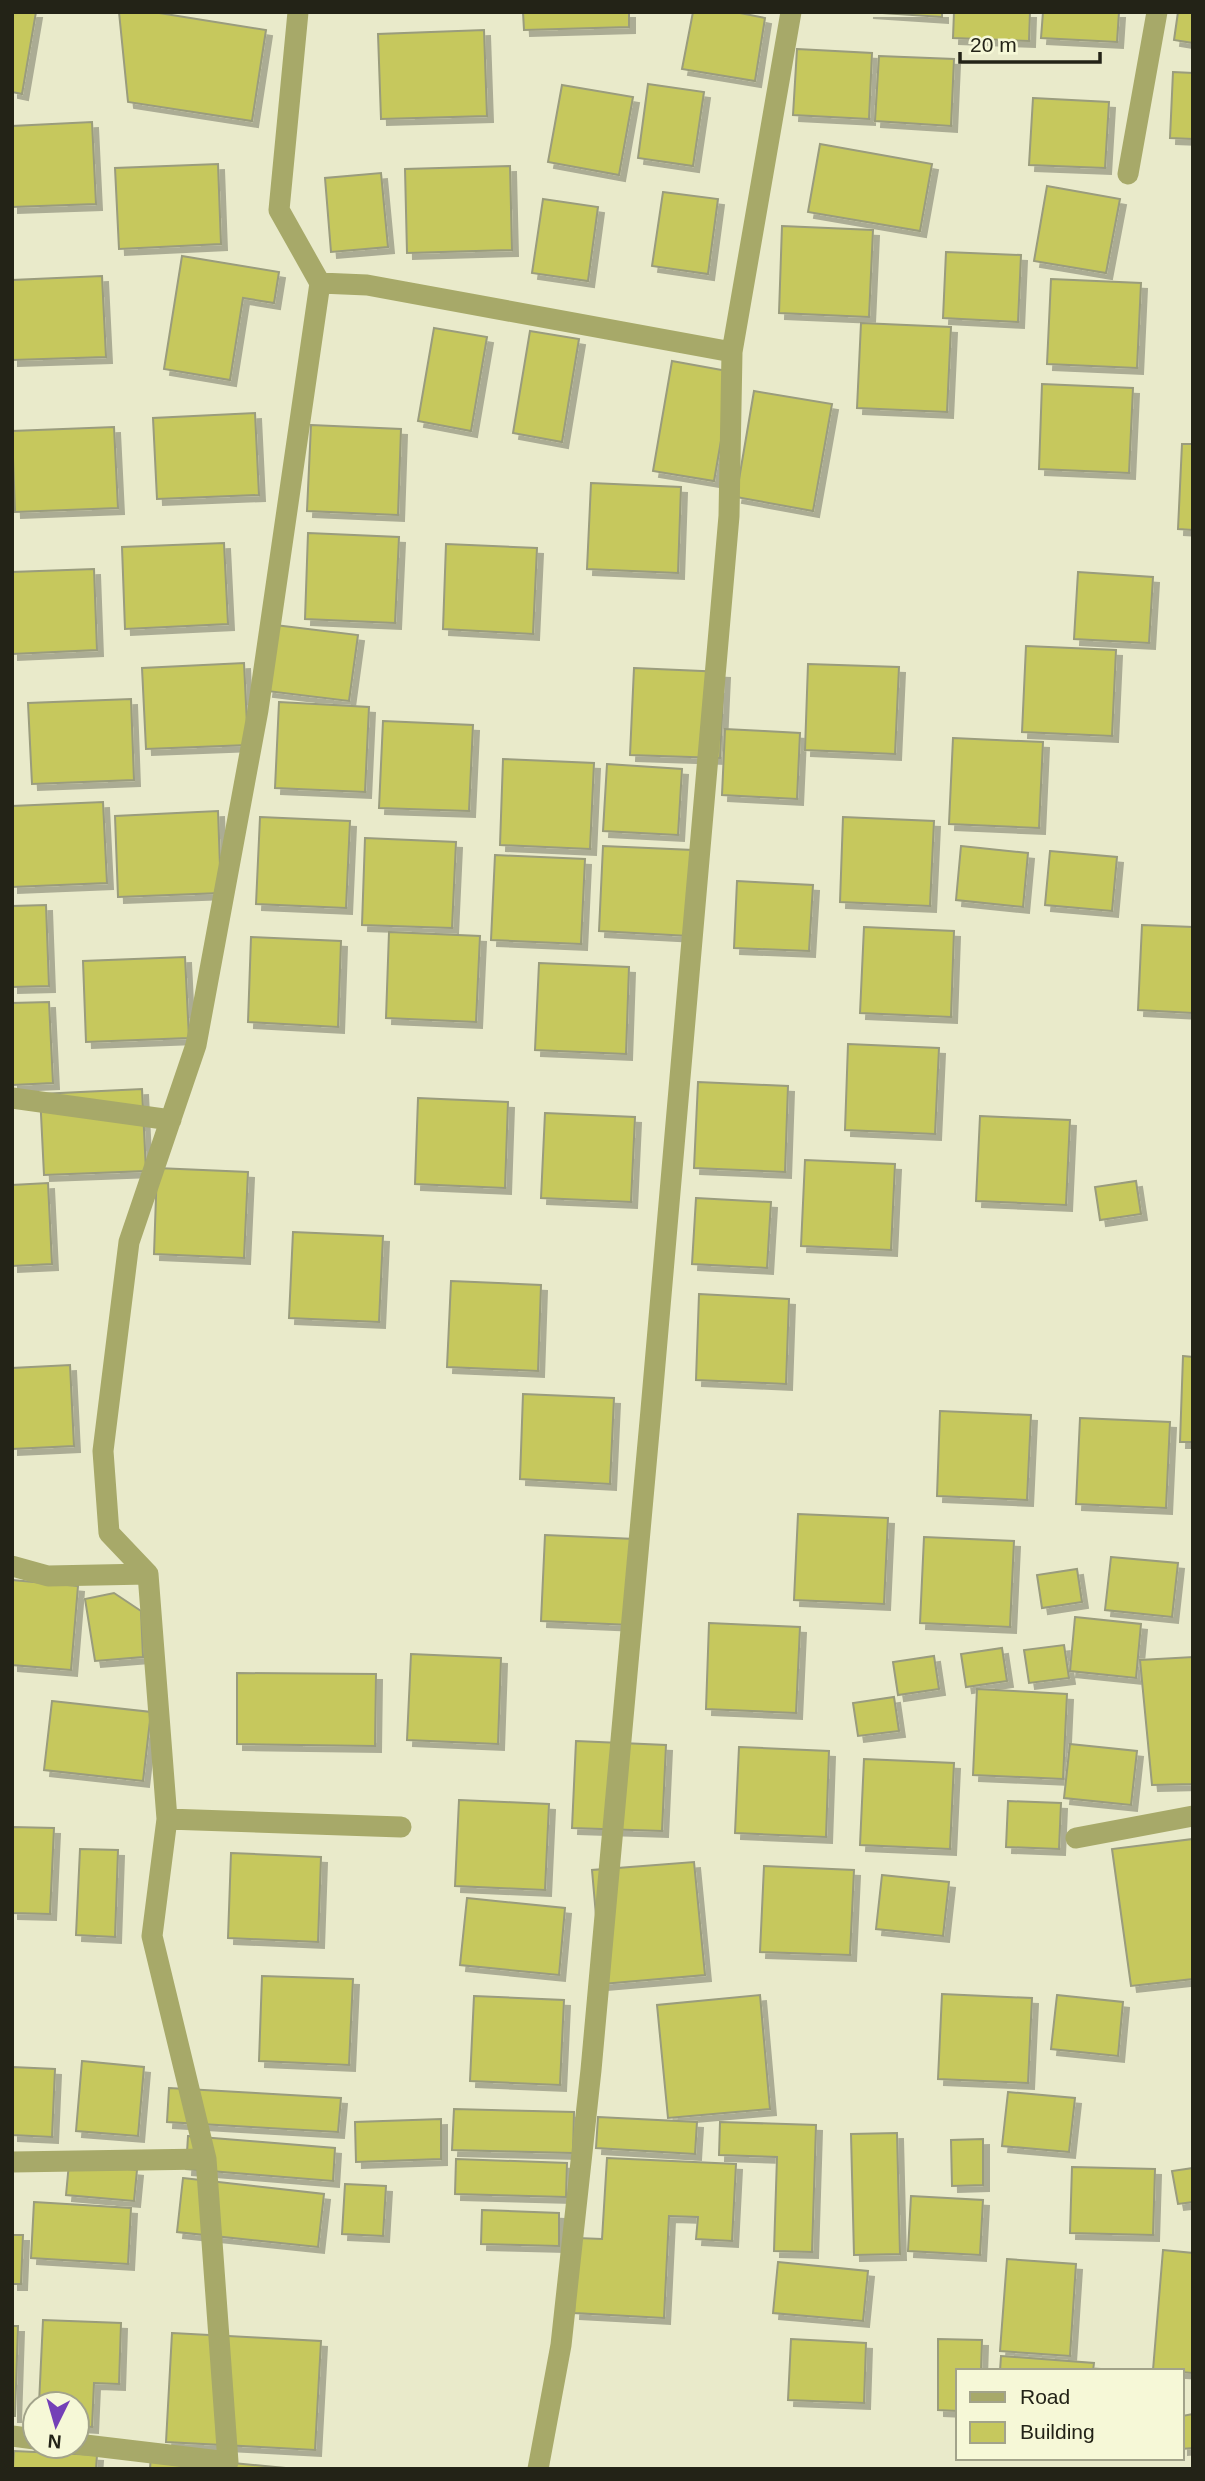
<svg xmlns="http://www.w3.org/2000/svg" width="1205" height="2481" font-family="Helvetica,sans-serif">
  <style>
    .building { fill: #c6c85d; stroke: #9a9c7d; stroke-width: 2; filter: url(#shadow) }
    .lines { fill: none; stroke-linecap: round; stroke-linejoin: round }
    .minor { stroke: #a7a969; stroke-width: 21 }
  </style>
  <defs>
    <filter id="shadow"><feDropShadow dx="6" dy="6" stdDeviation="0" flood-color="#0004"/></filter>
  </defs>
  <rect width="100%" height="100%" fill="#e9eaca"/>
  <!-- building -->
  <path class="building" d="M 12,12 L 36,12 L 22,94 L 12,92 Z
    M 119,12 L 153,12 L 266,30 L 252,121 L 128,102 Z
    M 523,12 L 629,12 L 629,27 L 524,30 Z
    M 693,12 L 735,12 L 765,18 L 755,81 L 682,69 Z
    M 867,12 L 942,12 L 942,17 Z
    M 954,12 L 1030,12 L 1029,41 L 953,38 Z
    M 1043,12 L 1119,12 L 1117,42 L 1041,38 Z
    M 1178,12 L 1193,12 L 1193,43 L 1174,40 Z
    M 484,30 L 487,116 L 381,119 L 378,34 Z
    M 797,49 L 872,53 L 869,119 L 793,115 Z
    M 879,56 L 954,59 L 951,126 L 875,121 Z
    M 1173,72 L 1193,73 L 1193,139 L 1170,138 Z
    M 648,84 L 704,92 L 693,166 L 638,158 Z
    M 562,85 L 633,97 L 619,175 L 548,162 Z
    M 1033,98 L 1109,102 L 1105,168 L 1029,165 Z
    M 92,122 L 96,204 L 12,207 L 12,126 Z
    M 820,144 L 932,164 L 920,231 L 808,212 Z
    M 218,164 L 221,244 L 119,249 L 115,168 Z
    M 510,166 L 512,250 L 407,253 L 405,169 Z
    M 381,173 L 388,247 L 331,252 L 325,178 Z
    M 1047,186 L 1120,199 L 1106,273 L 1034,261 Z
    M 663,192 L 718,199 L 708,274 L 652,266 Z
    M 543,199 L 598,207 L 588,281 L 532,273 Z
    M 782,226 L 873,230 L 869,317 L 779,313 Z
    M 946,252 L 1021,255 L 1018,322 L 943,318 Z
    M 182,256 L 279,272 L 274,303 L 243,298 L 230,380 L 164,369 Z
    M 102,276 L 106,357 L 12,360 L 12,280 Z
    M 1051,279 L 1141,283 L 1137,368 L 1047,364 Z
    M 861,323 L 951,327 L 947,412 L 857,408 Z
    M 434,328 L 487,337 L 471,431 L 418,421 Z
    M 530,331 L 579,339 L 562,442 L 513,433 Z
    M 672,361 L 733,372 L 714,481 L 653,471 Z
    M 1042,384 L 1133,388 L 1129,473 L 1039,469 Z
    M 754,391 L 832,404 L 813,511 L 736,497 Z
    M 255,413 L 259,495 L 157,499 L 153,418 Z
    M 311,425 L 401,429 L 398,515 L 307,511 Z
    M 114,427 L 118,508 L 15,512 L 12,431 Z
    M 1182,444 L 1193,444 L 1193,530 L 1178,529 Z
    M 591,483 L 681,487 L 678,573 L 587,569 Z
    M 308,533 L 399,537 L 395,623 L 305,619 Z
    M 224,543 L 228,624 L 125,629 L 122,547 Z
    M 446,544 L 537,548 L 533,634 L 443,629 Z
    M 94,569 L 97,650 L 12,654 L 12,572 Z
    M 1078,572 L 1153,577 L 1149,643 L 1074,639 Z
    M 275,625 L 358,635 L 349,701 L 267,691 Z
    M 1026,646 L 1116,650 L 1112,736 L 1022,732 Z
    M 244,663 L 248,745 L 146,749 L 142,668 Z
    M 808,664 L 899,667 L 895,754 L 805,750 Z
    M 634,668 L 724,672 L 720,758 L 630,755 Z
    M 131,699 L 134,780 L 32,784 L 28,703 Z
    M 279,702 L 369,707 L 365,792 L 275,788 Z
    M 383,721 L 473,725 L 469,811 L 379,808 Z
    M 725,729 L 800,733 L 797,799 L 722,795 Z
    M 953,738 L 1043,742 L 1039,828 L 949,824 Z
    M 503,759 L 594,763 L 590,849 L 500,845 Z
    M 607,764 L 682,769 L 678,835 L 603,831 Z
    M 103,802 L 107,883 L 12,887 L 12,806 Z
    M 218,811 L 221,893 L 118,897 L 115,816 Z
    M 260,817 L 350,821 L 346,908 L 256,904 Z
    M 843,817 L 934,821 L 930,906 L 840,902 Z
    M 365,838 L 456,842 L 452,928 L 362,925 Z
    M 603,846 L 693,850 L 689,936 L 599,931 Z
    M 961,846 L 1028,853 L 1023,907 L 956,900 Z
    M 1050,851 L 1117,857 L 1112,911 L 1045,905 Z
    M 495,855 L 585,859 L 581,944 L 491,940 Z
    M 737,881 L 813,885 L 809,951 L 734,948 Z
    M 46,905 L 49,986 L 12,987 L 12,906 Z
    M 1142,925 L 1193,927 L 1193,1013 L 1138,1010 Z
    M 864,927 L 954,931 L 951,1017 L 860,1013 Z
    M 389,932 L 480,936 L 476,1022 L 386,1018 Z
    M 251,937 L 341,941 L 338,1027 L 248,1022 Z
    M 185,957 L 189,1038 L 86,1042 L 83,961 Z
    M 539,963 L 629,967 L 626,1054 L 535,1050 Z
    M 49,1002 L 53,1083 L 12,1085 L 12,1003 Z
    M 848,1044 L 939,1048 L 935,1134 L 845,1130 Z
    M 698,1082 L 788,1086 L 785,1172 L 694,1168 Z
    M 142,1089 L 146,1171 L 44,1175 L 40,1094 Z
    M 418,1098 L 508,1102 L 505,1188 L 415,1184 Z
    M 545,1113 L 635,1117 L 631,1202 L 541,1198 Z
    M 980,1116 L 1070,1120 L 1066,1205 L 976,1201 Z
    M 805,1160 L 895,1164 L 891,1250 L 801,1246 Z
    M 157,1168 L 248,1172 L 244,1258 L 154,1254 Z
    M 1136,1181 L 1141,1214 L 1100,1220 L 1095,1187 Z
    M 48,1183 L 52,1264 L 12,1266 L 12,1185 Z
    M 696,1198 L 771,1202 L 767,1268 L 692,1264 Z
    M 293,1232 L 383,1236 L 379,1322 L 289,1318 Z
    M 451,1281 L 541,1285 L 538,1371 L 447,1367 Z
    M 699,1294 L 789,1299 L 786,1384 L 696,1380 Z
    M 1183,1356 L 1193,1357 L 1193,1442 L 1180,1442 Z
    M 70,1365 L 74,1446 L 12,1449 L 12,1368 Z
    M 523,1394 L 614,1398 L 610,1484 L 520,1479 Z
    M 940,1411 L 1031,1415 L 1027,1500 L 937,1496 Z
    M 1080,1418 L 1170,1422 L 1166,1508 L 1076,1504 Z
    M 798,1514 L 888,1518 L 884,1604 L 794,1600 Z
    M 545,1535 L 635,1539 L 631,1625 L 541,1621 Z
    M 924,1537 L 1014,1541 L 1010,1627 L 920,1623 Z
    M 1111,1557 L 1178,1563 L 1172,1617 L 1105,1610 Z
    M 1077,1569 L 1082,1602 L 1042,1608 L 1037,1575 Z
    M 12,1580 L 78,1586 L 71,1670 L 12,1665 Z
    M 114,1593 L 141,1611 L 143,1657 L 95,1661 L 85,1599 Z
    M 1075,1617 L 1141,1624 L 1136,1678 L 1070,1671 Z
    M 709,1623 L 800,1627 L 796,1713 L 706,1709 Z
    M 1064,1645 L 1069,1678 L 1029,1683 L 1024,1650 Z
    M 1002,1648 L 1007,1681 L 966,1687 L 961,1654 Z
    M 411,1654 L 501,1658 L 498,1744 L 407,1740 Z
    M 934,1656 L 939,1689 L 898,1695 L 893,1662 Z
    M 1193,1657 L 1193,1784 L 1152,1785 L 1140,1660 Z
    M 237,1673 L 376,1674 L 375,1746 L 237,1744 Z
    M 977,1689 L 1067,1694 L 1063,1779 L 973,1775 Z
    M 894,1697 L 899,1731 L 858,1736 L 853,1703 Z
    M 52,1701 L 151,1712 L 143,1781 L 44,1770 Z
    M 576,1741 L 666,1745 L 662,1831 L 572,1828 Z
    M 1070,1744 L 1137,1751 L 1131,1805 L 1064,1798 Z
    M 739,1747 L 829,1751 L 826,1837 L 735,1833 Z
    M 864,1759 L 954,1763 L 950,1849 L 860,1845 Z
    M 459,1800 L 549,1804 L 545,1890 L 455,1886 Z
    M 1008,1801 L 1061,1803 L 1059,1849 L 1006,1847 Z
    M 12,1827 L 54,1828 L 50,1914 L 12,1913 Z
    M 1193,1839 L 1193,1979 L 1131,1986 L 1112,1849 Z
    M 80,1849 L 118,1850 L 115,1937 L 76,1935 Z
    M 231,1853 L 321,1857 L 318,1942 L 228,1938 Z
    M 694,1862 L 705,1975 L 602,1984 L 592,1870 Z
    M 764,1866 L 854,1870 L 850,1955 L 760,1952 Z
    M 882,1875 L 949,1882 L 943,1936 L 876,1929 Z
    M 467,1898 L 565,1908 L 559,1975 L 460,1965 Z
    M 262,1976 L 353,1979 L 349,2065 L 259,2061 Z
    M 942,1994 L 1032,1998 L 1028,2083 L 938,2079 Z
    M 760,1995 L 770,2109 L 668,2118 L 657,2005 Z
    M 1057,1995 L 1123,2002 L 1118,2056 L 1051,2049 Z
    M 474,1996 L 564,2000 L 560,2085 L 470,2081 Z
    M 82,2061 L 144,2067 L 138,2136 L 76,2131 Z
    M 12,2067 L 55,2069 L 52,2137 L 12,2135 Z
    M 169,2088 L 341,2098 L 338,2132 L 167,2122 Z
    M 1008,2092 L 1075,2098 L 1069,2152 L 1002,2146 Z
    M 454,2109 L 574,2112 L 573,2153 L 452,2150 Z
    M 598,2117 L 697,2122 L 695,2154 L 596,2148 Z
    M 441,2119 L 441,2159 L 356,2162 L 355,2122 Z
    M 720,2122 L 816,2125 L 812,2252 L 774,2251 L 777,2157 L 719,2155 Z
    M 897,2133 L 900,2254 L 854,2255 L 851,2134 Z
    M 188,2136 L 335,2148 L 333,2181 L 186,2169 Z
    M 983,2139 L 983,2185 L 952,2186 L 951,2140 Z
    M 607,2158 L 736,2164 L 732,2241 L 696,2239 L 698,2217 L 669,2216 L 664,2318 L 574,2313 L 578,2238 L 602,2239 Z
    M 456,2159 L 567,2163 L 566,2197 L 455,2194 Z
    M 69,2163 L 137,2170 L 134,2201 L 66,2195 Z
    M 1072,2167 L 1155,2169 L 1153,2235 L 1070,2233 Z
    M 1193,2168 L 1193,2202 L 1178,2204 L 1172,2171 Z
    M 183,2178 L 324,2194 L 318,2247 L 177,2232 Z
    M 345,2184 L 386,2186 L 383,2236 L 342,2234 Z
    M 911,2196 L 983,2200 L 980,2255 L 908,2251 Z
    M 34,2202 L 131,2208 L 128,2264 L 31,2258 Z
    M 482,2210 L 559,2213 L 559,2246 L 481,2244 Z
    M 12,2235 L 23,2235 L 21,2284 L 12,2284 Z
    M 1163,2250 L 1193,2253 L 1193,2373 L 1153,2370 Z
    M 1007,2259 L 1076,2264 L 1070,2356 L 1000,2351 Z
    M 778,2262 L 868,2271 L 863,2321 L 773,2313 Z
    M 43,2320 L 121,2323 L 119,2384 L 94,2383 L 92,2427 L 77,2426 L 77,2404 L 39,2404 Z
    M 12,2326 L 18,2326 L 15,2416 L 12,2416 Z
    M 172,2333 L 321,2341 L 315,2450 L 166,2442 Z
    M 791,2339 L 866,2343 L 864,2403 L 788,2400 Z
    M 938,2339 L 982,2340 L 981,2371 L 958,2371 L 958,2411 L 938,2410 Z
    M 1001,2356 L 1094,2363 L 1093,2371 L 1000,2371 Z
    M 1193,2414 L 1193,2448 L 1182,2449 L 1182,2416 Z
    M 14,2451 L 97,2455 L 96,2469 L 13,2469 Z
    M 151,2455 L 296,2469 L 150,2469 Z"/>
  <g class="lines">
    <!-- minor -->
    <path class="minor" d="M 1128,174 L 1157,12
      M 320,283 L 367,285 L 732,352
      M 12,1098 L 171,1120
      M 12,1566 L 48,1576 L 148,1574
      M 167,1819 L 401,1827
      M 1076,1838 L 1193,1816
      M 206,2159 L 152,1936 L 167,1819 L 148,1574 L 109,1533 L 103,1451 L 129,1242 L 196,1045 L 258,710 L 320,283 L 279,210 L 298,12
      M 12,2162 L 206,2159 L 228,2462 L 77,2444
      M 12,2436 L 35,2439
      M 538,2469 L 561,2345 L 591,2070 L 651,1410 L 729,516 L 732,352 L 791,12"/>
  </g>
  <!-- border -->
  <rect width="1205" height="2481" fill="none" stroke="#232317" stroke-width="28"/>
  <!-- legend -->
  <rect x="956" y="2369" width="228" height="91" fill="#f6f8d7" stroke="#a2a38a" stroke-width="2"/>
  <rect x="970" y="2392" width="35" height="10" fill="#a7a969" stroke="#a2a38a" stroke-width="2"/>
  <text x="1020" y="2404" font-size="21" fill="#232317">Road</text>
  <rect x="970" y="2422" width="35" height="21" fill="#c6c85d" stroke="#a2a38a" stroke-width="2"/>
  <text x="1020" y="2439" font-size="21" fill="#232317">Building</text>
  <!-- north arrow -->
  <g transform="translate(56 2425) rotate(185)"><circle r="33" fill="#f6f8d7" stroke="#a2a38a" stroke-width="2"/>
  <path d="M0-5L12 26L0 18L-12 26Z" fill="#7440b7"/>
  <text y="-10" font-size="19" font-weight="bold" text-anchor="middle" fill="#232317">N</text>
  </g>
  <!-- scale -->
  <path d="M960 52v10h140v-10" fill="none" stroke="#232317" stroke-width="3.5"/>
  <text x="970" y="52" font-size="21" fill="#232317" stroke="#f6f8d7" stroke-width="5" paint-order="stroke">20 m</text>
</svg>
